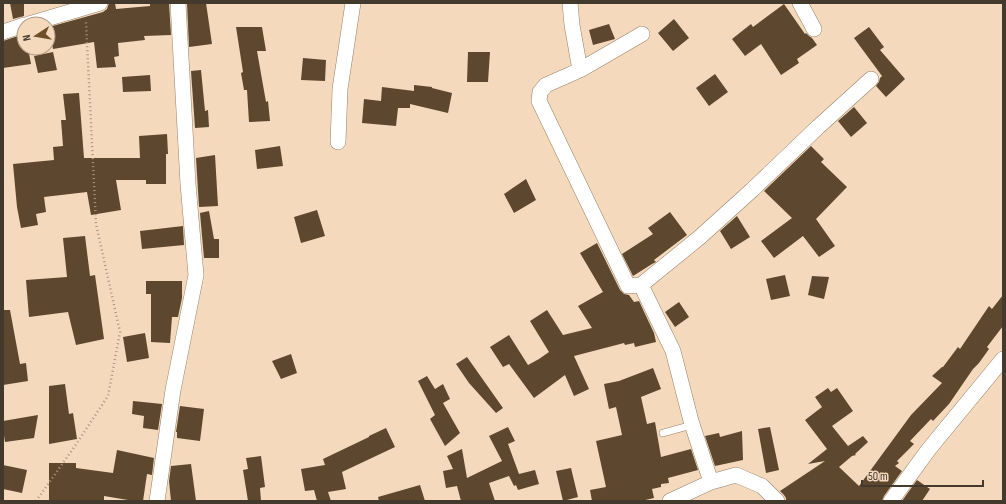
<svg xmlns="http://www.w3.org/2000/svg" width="1006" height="504" font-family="'Sofia Sans Condensed',sans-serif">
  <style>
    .building { fill: #5d472e }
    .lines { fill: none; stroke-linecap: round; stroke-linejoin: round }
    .service-casing { stroke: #998167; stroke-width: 8 }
    .minor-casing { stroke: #998167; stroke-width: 16 }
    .path { stroke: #a8947f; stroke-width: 2.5; stroke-dasharray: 1 3; stroke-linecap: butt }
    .service { stroke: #fff; stroke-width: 7 }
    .minor { stroke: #fff; stroke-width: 15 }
  </style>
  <rect width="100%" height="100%" fill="#f4d9bd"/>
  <!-- building -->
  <path class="building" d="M 10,3 L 24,3 L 24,16 L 13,19 Z
    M 109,3 L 115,3 L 116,9 L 150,6 L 150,3 L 169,3 L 171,35 L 144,36 L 145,40 L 118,43 L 119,56 L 114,57 L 116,67 L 97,68 L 94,42 L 53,49 L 49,27 L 103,12 L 107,9 Z
    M 187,3 L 206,3 L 212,44 L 189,47 Z
    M 784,4 L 805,34 L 806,33 L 809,36 L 812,38 L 817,45 L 797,59 L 799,63 L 781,75 L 761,44 L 745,56 L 732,39 L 751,24 L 753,27 Z
    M 674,19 L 689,38 L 673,51 L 658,33 Z
    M 609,24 L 615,39 L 593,45 L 589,30 Z
    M 236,27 L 262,27 L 266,51 L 257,51 L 266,102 L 268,101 L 270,121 L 249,122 L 247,90 L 244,90 L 241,73 L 243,72 Z
    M 869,27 L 884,47 L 880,50 L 905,79 L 886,97 L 876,86 L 879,82 L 880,78 L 882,76 L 854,38 Z
    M 24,34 L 24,48 L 28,48 L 31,64 L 3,68 L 3,41 Z
    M 53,52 L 57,70 L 38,73 L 34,56 Z
    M 468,52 L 490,52 L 488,82 L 467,82 Z
    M 303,58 L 326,60 L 325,81 L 301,80 Z
    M 201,70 L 205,111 L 208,110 L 209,127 L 195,128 L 191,71 Z
    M 715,74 L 728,92 L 709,106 L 696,88 Z
    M 150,75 L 151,91 L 123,92 L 122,77 Z
    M 414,85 L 432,87 L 432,88 L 452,93 L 448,113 L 410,104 L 410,108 L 398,108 L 396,126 L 362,123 L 364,99 L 381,101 L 382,87 L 414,91 Z
    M 79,93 L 84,158 L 140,158 L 139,136 L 167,134 L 168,154 L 166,154 L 166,184 L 146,184 L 146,180 L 116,180 L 121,210 L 91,215 L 87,192 L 44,197 L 46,212 L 36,214 L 38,225 L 21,228 L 17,207 L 13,164 L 54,160 L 53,147 L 63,146 L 61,120 L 66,120 L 63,94 Z
    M 854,107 L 867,123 L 851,137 L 838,121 Z
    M 280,146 L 283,166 L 257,169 L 255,150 Z
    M 811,146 L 824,159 L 821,162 L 847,187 L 816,219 L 835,246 L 819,257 L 803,236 L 774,258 L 761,241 L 792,218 L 764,191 Z
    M 215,155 L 218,206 L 199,207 L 196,158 Z
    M 526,179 L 536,200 L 514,213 L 504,194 Z
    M 317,210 L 325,236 L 301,243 L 294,217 Z
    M 209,211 L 214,239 L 219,239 L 219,258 L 204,258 L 200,213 Z
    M 670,212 L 687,235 L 654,260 L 656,262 L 652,264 L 633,276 L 622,254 L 653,234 L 648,228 Z
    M 737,216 L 750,237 L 731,249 L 720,231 Z
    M 183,226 L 184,245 L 142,249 L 140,231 Z
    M 85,236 L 90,276 L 95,275 L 104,339 L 76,345 L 68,312 L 29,317 L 26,280 L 67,277 L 63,238 Z
    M 597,243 L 620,290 L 624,294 L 629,295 L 634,302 L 639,301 L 654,333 L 656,342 L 635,347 L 634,343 L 625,345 L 624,343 L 574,356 L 589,389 L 574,396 L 565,375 L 534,398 L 509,364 L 503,367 L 490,347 L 509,335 L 528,365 L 539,359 L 549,352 L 530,321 L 547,310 L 563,335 L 592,328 L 578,306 L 603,292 L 580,253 Z
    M 785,275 L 790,296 L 771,300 L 766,279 Z
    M 812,276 L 829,277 L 824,299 L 808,295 Z
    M 146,281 L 182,281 L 182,298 L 178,317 L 172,317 L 170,343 L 151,342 L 151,294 L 146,294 Z
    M 1003,295 L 1003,326 L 987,347 L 989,349 L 979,363 L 973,369 L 949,404 L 933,421 L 931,419 L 910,441 L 914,444 L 897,461 L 899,463 L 895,466 L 902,471 L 884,496 L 882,501 L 786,501 L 786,498 L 784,495 L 780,491 L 825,461 L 808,464 L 827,449 L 805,420 L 822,407 L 815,397 L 828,388 L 831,392 L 837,388 L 853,411 L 832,426 L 848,446 L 863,436 L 868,442 L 855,454 L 856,455 L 852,456 L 839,467 L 859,486 L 911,415 L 942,383 L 932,376 L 942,367 L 943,367 L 958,347 L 960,349 L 989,306 L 992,309 Z
    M 679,302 L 689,317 L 675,327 L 665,312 Z
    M 3,310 L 10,310 L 20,364 L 26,363 L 28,381 L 3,385 Z
    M 145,333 L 149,358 L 127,362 L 123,337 Z
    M 291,354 L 297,373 L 281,379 L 272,361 Z
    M 467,357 L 503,408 L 496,413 L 469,383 L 456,364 Z
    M 653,368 L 661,389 L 641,397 L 647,424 L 655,422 L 661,457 L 691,449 L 698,470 L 668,478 L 669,483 L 661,484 L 661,487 L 652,489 L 654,498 L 641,501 L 592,501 L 590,490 L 606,487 L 596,441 L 622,435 L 616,407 L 609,409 L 604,384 L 619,381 Z
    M 427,376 L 435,389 L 443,384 L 450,399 L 443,403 L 460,433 L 445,446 L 430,419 L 435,415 L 418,381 Z
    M 65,384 L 69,414 L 73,413 L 77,439 L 49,444 L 49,386 Z
    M 133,401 L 162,404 L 158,430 L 143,428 L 144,416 L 132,414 Z
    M 180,406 L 204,409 L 200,441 L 177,438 L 177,432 L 176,432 Z
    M 38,415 L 34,438 L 5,442 L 3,429 L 3,421 Z
    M 508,427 L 515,441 L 508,444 L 519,474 L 535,470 L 539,484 L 518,490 L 516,485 L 514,486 L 509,476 L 489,483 L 495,501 L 461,501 L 457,486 L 446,488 L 443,471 L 453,469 L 447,456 L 462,449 L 467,478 L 502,461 L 489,436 Z
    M 770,427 L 779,470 L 766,473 L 758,429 Z
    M 386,428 L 395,447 L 342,472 L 346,489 L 328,492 L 331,501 L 317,501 L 314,490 L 305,491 L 301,469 L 325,465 L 323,459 L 369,437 L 369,436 Z
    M 742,431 L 743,460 L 715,466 L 705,436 L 719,433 L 720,437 Z
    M 117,450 L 154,458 L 152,475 L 147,474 L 143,501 L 134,501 L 104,496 L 104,501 L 87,500 L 49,500 L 49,463 L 76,463 L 76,468 L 113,473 Z
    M 261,456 L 265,487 L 260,488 L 261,501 L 248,501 L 243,470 L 248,469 L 246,458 Z
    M 191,464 L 196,501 L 171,501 L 169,481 L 171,466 Z
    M 3,465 L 27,470 L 22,493 L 3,489 Z
    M 571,468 L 578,497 L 563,501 L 556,471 Z
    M 917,480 L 930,489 L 922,501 L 902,501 Z
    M 420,485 L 425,501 L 379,501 L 378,497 Z"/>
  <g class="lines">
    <!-- service casing -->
    <g class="service-casing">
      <path id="service" d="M 663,433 L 692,425"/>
    </g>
    <!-- minor casing -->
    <g class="minor-casing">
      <path id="minor" d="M 570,3 L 572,25 L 580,70 L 546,85 L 540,92 L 539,101 L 628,286 L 641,285
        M 800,3 L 814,29
        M 29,24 L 100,3
        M 3,32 L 24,25
        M 580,70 L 642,34
        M 338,142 L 340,89 L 353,3
        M 711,482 L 691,421 L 673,351 L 641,285 L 700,237 L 752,190 L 818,127 L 871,79
        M 157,501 L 173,390 L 196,275 L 188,184 L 178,3
        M 670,501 L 711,482 L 736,475 L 762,486 L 777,501
        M 891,501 L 929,449 L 1003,359"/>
    </g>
    <!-- path -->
    <path class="path" d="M 36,501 L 73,449 L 108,396 L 120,332 L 96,224 L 86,22"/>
    <!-- service -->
    <use href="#service" class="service"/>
    <!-- minor -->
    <use href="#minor" class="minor"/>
  </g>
  <!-- border -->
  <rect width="1006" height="504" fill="none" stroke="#43392d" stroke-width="8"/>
  <!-- north arrow -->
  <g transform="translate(36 36) rotate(258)"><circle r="19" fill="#f4d9bd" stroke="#ad9983"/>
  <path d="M0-3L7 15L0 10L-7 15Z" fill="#715027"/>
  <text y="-6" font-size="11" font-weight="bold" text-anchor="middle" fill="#43392d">N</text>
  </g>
  <!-- scale -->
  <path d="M862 480v6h121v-6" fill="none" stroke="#43392d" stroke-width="2"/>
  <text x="868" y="480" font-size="12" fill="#43392d" stroke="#f4d9bd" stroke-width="3" paint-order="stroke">50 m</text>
</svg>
